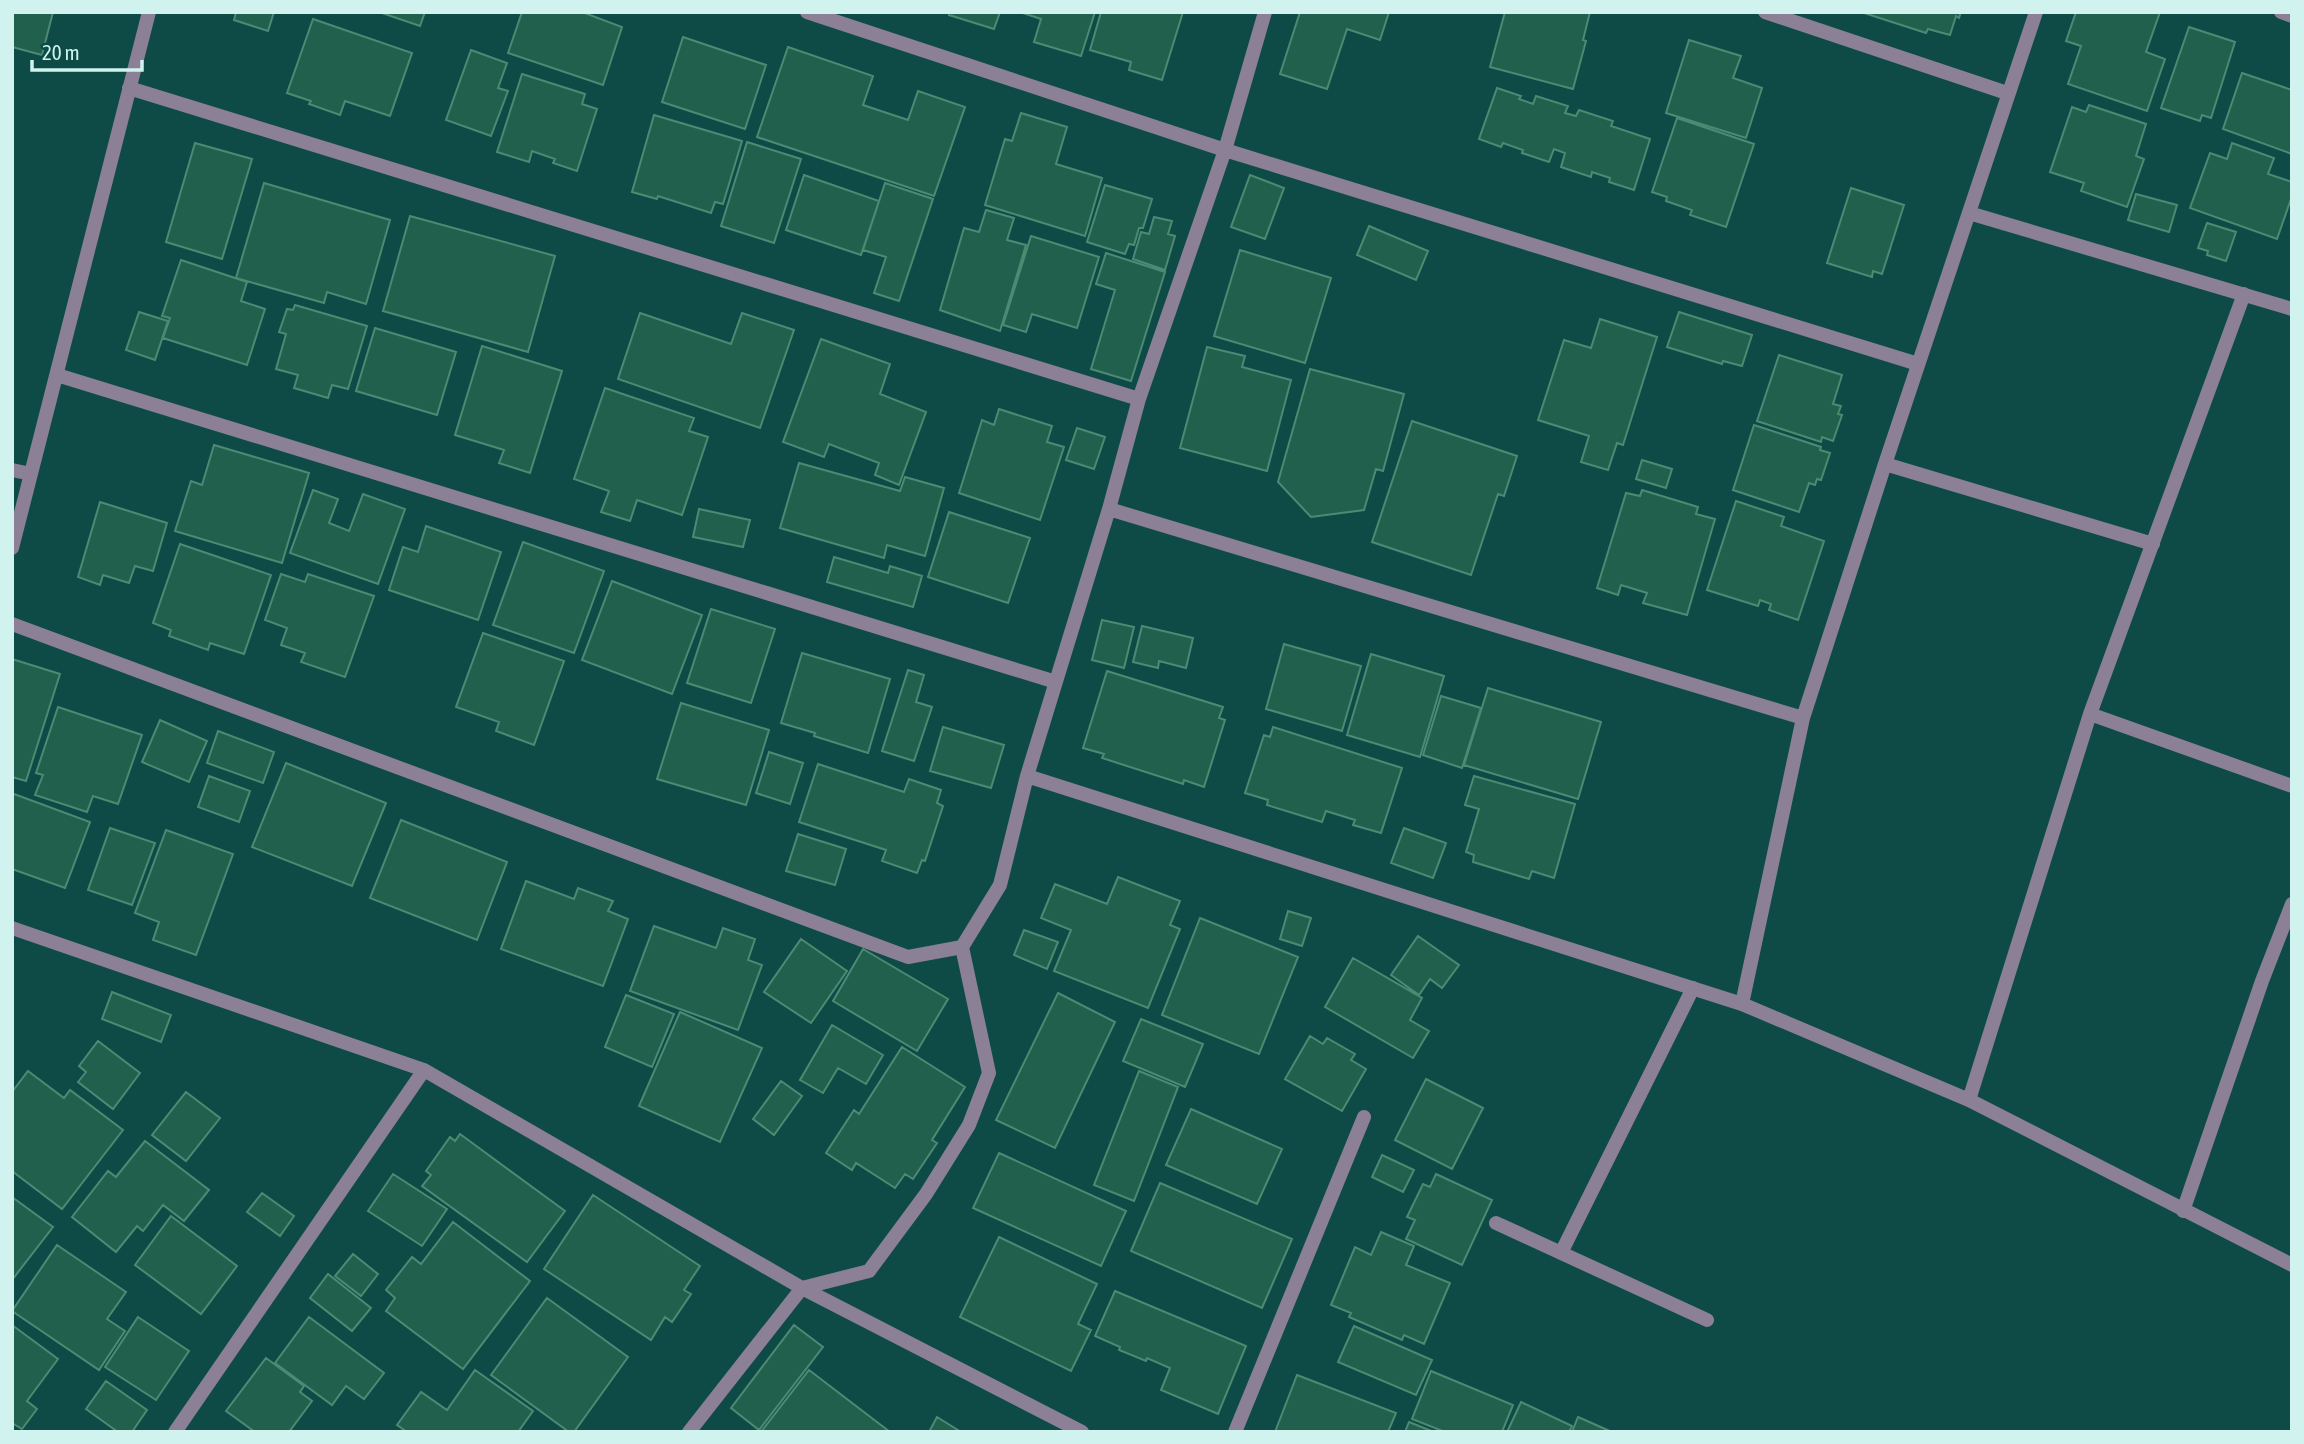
<svg xmlns="http://www.w3.org/2000/svg" width="2304" height="1444" font-family="'Asap Condensed',sans-serif">
  <style>
    .building { fill: #21604c; stroke: #4d8a74; stroke-width: 2 }
    .lines { fill: none; stroke-linecap: round; stroke-linejoin: round }
    .lane { stroke: #8b8095; stroke-width: 14 }
    .street { stroke: #8b8095; stroke-width: 14 }
  </style>
  <rect width="100%" height="100%" fill="#0e4a46"/>
  <!-- building -->
  <path class="building" d="M 12,12 L 53,12 L 42,55 L 12,47 Z
    M 236,12 L 274,12 L 268,31 L 234,20 Z
    M 379,12 L 425,12 L 420,26 Z
    M 522,12 L 582,12 L 622,27 L 603,85 L 508,53 Z
    M 950,12 L 1000,12 L 994,29 L 949,15 Z
    M 1020,12 L 1095,12 L 1081,56 L 1034,42 L 1041,19 Z
    M 1101,12 L 1183,12 L 1162,80 L 1129,70 L 1131,62 L 1090,50 Z
    M 1300,12 L 1389,12 L 1380,40 L 1347,29 L 1327,89 L 1280,74 Z
    M 1505,12 L 1590,12 L 1583,40 L 1586,41 L 1573,89 L 1490,67 Z
    M 1861,12 L 1961,12 L 1959,18 L 1956,16 L 1950,35 L 1928,29 L 1926,33 Z
    M 2076,12 L 2160,12 L 2146,52 L 2165,59 L 2147,111 L 2068,84 L 2081,46 L 2066,41 Z
    M 313,19 L 412,53 L 390,116 L 345,101 L 340,115 L 309,104 L 311,101 L 287,93 Z
    M 2189,27 L 2235,42 L 2211,118 L 2202,115 L 2200,121 L 2161,108 Z
    M 683,37 L 766,65 L 745,129 L 662,102 Z
    M 1689,40 L 1741,56 L 1733,78 L 1762,88 L 1746,138 L 1666,113 Z
    M 788,47 L 873,76 L 863,105 L 908,120 L 918,91 L 965,107 L 934,196 L 757,137 Z
    M 471,50 L 507,63 L 498,88 L 508,91 L 491,136 L 446,120 Z
    M 2242,73 L 2292,90 L 2292,154 L 2223,129 Z
    M 522,74 L 585,94 L 582,104 L 597,109 L 577,171 L 553,163 L 555,159 L 532,151 L 529,162 L 497,152 Z
    M 1497,88 L 1521,96 L 1519,99 L 1533,104 L 1536,96 L 1568,106 L 1565,113 L 1576,116 L 1579,110 L 1613,121 L 1611,126 L 1650,139 L 1634,190 L 1609,182 L 1610,178 L 1592,172 L 1591,177 L 1561,167 L 1565,153 L 1554,149 L 1549,162 L 1522,153 L 1523,150 L 1503,143 L 1501,147 L 1479,139 Z
    M 2089,105 L 2146,124 L 2136,156 L 2144,159 L 2127,207 L 2081,191 L 2084,183 L 2050,172 L 2072,107 L 2086,112 Z
    M 1021,113 L 1067,127 L 1056,164 L 1102,178 L 1085,236 L 985,205 L 1005,139 L 1012,141 Z
    M 654,115 L 742,141 L 723,204 L 715,202 L 711,213 L 658,196 L 657,199 L 632,192 Z
    M 1677,118 L 1754,144 L 1726,227 L 1690,215 L 1692,210 L 1666,201 L 1667,197 L 1652,192 Z
    M 747,142 L 801,159 L 774,243 L 721,226 Z
    M 195,143 L 252,159 L 222,259 L 166,242 Z
    M 2232,143 L 2274,158 L 2268,174 L 2292,182 L 2292,196 L 2277,239 L 2190,208 L 2210,153 L 2227,159 Z
    M 804,175 L 879,201 L 861,255 L 786,230 Z
    M 1250,175 L 1284,188 L 1265,239 L 1231,227 Z
    M 264,183 L 390,220 L 366,304 L 327,292 L 324,303 L 236,278 Z
    M 885,183 L 933,199 L 899,301 L 874,293 L 886,257 L 863,250 Z
    M 1105,185 L 1152,199 L 1143,228 L 1139,228 L 1134,245 L 1129,244 L 1125,254 L 1087,242 Z
    M 1851,188 L 1904,205 L 1882,274 L 1873,271 L 1872,277 L 1827,263 Z
    M 2136,194 L 2177,205 L 2169,232 L 2128,220 Z
    M 986,210 L 1014,218 L 1007,240 L 1026,245 L 1000,331 L 940,310 L 964,228 L 979,232 Z
    M 410,216 L 555,256 L 528,352 L 383,311 Z
    M 1154,217 L 1172,221 L 1168,234 L 1175,236 L 1165,270 L 1133,259 L 1141,232 L 1149,234 Z
    M 2207,223 L 2236,232 L 2226,261 L 2207,255 L 2208,251 L 2198,248 Z
    M 1369,226 L 1428,251 L 1416,280 L 1357,255 Z
    M 1031,236 L 1099,257 L 1077,328 L 1032,314 L 1026,332 L 1003,325 Z
    M 1240,250 L 1331,278 L 1305,363 L 1214,336 Z
    M 1106,253 L 1165,272 L 1131,381 L 1091,369 L 1115,290 L 1096,284 Z
    M 181,260 L 247,282 L 241,301 L 265,309 L 247,365 L 163,338 L 170,318 L 162,316 Z
    M 295,305 L 367,326 L 348,389 L 332,385 L 328,398 L 294,388 L 298,375 L 276,369 L 286,334 L 279,332 L 287,309 L 293,310 Z
    M 139,312 L 168,321 L 155,360 L 126,350 Z
    M 1679,312 L 1752,335 L 1742,366 L 1723,361 L 1722,364 L 1667,347 Z
    M 640,313 L 731,344 L 742,313 L 794,330 L 760,428 L 618,379 Z
    M 1600,319 L 1657,337 L 1623,445 L 1617,443 L 1608,470 L 1581,462 L 1589,436 L 1538,420 L 1564,340 L 1591,348 Z
    M 375,328 L 456,352 L 437,415 L 356,391 Z
    M 821,339 L 890,364 L 880,394 L 926,412 L 899,485 L 875,475 L 879,463 L 829,444 L 824,457 L 783,442 Z
    M 482,346 L 562,371 L 530,473 L 499,463 L 504,450 L 455,435 Z
    M 1207,347 L 1245,356 L 1242,367 L 1291,380 L 1267,471 L 1180,448 Z
    M 1779,355 L 1842,375 L 1833,404 L 1841,406 L 1838,414 L 1842,415 L 1833,441 L 1822,437 L 1821,442 L 1757,421 Z
    M 1310,369 L 1404,394 L 1383,471 L 1376,469 L 1364,510 L 1311,517 L 1278,482 Z
    M 605,388 L 694,418 L 689,431 L 708,437 L 682,515 L 637,500 L 630,521 L 601,512 L 609,491 L 574,479 Z
    M 999,409 L 1052,426 L 1047,442 L 1064,447 L 1040,520 L 959,493 L 982,420 L 994,425 Z
    M 1412,421 L 1517,456 L 1504,496 L 1498,494 L 1471,575 L 1372,542 Z
    M 1754,425 L 1821,447 L 1820,450 L 1830,453 L 1821,480 L 1817,479 L 1815,485 L 1809,483 L 1799,512 L 1733,490 Z
    M 1077,428 L 1105,437 L 1094,469 L 1066,460 Z
    M 214,445 L 309,473 L 282,563 L 175,531 L 191,481 L 202,485 Z
    M 1642,460 L 1672,469 L 1666,488 L 1636,479 Z
    M 799,463 L 900,491 L 905,477 L 944,488 L 925,556 L 887,545 L 884,558 L 780,528 Z
    M 313,490 L 338,499 L 329,523 L 349,531 L 363,494 L 405,509 L 378,584 L 290,553 Z
    M 1642,490 L 1698,507 L 1696,514 L 1715,519 L 1687,615 L 1643,603 L 1647,593 L 1621,585 L 1618,595 L 1597,588 L 1626,493 L 1640,496 Z
    M 1736,501 L 1784,517 L 1781,526 L 1824,541 L 1798,620 L 1769,610 L 1771,604 L 1760,600 L 1758,606 L 1707,590 Z
    M 100,502 L 167,523 L 153,571 L 135,566 L 129,583 L 103,575 L 100,585 L 78,577 Z
    M 699,509 L 750,520 L 743,547 L 693,537 Z
    M 949,512 L 1030,538 L 1008,603 L 928,577 Z
    M 426,526 L 501,552 L 478,620 L 389,590 L 403,547 L 418,552 Z
    M 523,542 L 604,571 L 574,653 L 493,625 Z
    M 180,544 L 271,575 L 244,654 L 210,643 L 208,650 L 169,636 L 171,630 L 153,623 Z
    M 834,557 L 888,573 L 890,566 L 922,576 L 913,607 L 827,582 Z
    M 281,574 L 305,582 L 308,574 L 374,596 L 345,677 L 301,662 L 305,653 L 281,645 L 287,628 L 265,620 Z
    M 612,581 L 702,615 L 672,694 L 582,660 Z
    M 711,609 L 775,629 L 751,703 L 687,683 Z
    M 1102,620 L 1134,627 L 1124,668 L 1092,660 Z
    M 1142,626 L 1193,638 L 1186,668 L 1159,661 L 1158,668 L 1133,662 Z
    M 483,633 L 564,661 L 534,745 L 496,731 L 499,722 L 456,707 Z
    M 1284,644 L 1361,666 L 1342,731 L 1266,709 Z
    M 802,653 L 890,679 L 868,753 L 814,736 L 815,733 L 781,723 Z
    M 1371,654 L 1444,676 L 1420,757 L 1347,735 Z
    M 12,659 L 60,674 L 26,781 L 12,777 Z
    M 908,670 L 924,675 L 916,702 L 932,707 L 914,761 L 882,751 Z
    M 1107,671 L 1223,707 L 1219,718 L 1225,720 L 1204,787 L 1184,780 L 1183,784 L 1102,758 L 1104,754 L 1083,748 Z
    M 1488,688 L 1601,722 L 1578,799 L 1464,765 Z
    M 1441,696 L 1481,708 L 1462,768 L 1423,755 Z
    M 681,703 L 769,730 L 746,805 L 657,779 Z
    M 58,707 L 142,735 L 118,804 L 93,796 L 87,812 L 35,795 L 43,775 L 36,773 Z
    M 160,720 L 207,741 L 189,782 L 142,762 Z
    M 943,727 L 1004,745 L 991,788 L 930,771 Z
    M 1273,727 L 1402,768 L 1381,833 L 1353,825 L 1355,820 L 1326,811 L 1322,822 L 1267,805 L 1268,800 L 1245,793 L 1264,735 L 1270,737 Z
    M 218,731 L 274,752 L 263,783 L 207,763 Z
    M 769,752 L 803,763 L 790,804 L 756,793 Z
    M 286,763 L 386,803 L 352,886 L 252,847 Z
    M 818,764 L 904,792 L 909,779 L 941,790 L 937,803 L 943,806 L 925,861 L 922,860 L 917,873 L 882,861 L 886,850 L 799,822 Z
    M 209,776 L 250,791 L 239,822 L 198,807 Z
    M 1474,776 L 1575,804 L 1554,878 L 1532,871 L 1529,879 L 1473,862 L 1474,855 L 1466,852 L 1479,809 L 1465,805 Z
    M 14,794 L 90,822 L 65,888 L 12,869 L 12,799 Z
    M 401,820 L 507,862 L 477,940 L 370,898 Z
    M 110,828 L 155,843 L 132,905 L 88,890 Z
    M 1404,828 L 1446,843 L 1433,878 L 1391,863 Z
    M 166,830 L 233,854 L 196,955 L 153,940 L 159,922 L 135,913 Z
    M 798,834 L 846,849 L 835,885 L 786,871 Z
    M 1118,877 L 1180,901 L 1170,925 L 1180,929 L 1148,1008 L 1054,971 L 1071,930 L 1041,918 L 1055,884 L 1107,904 Z
    M 526,881 L 574,899 L 578,888 L 613,901 L 608,911 L 628,919 L 603,986 L 501,949 Z
    M 1288,911 L 1311,918 L 1302,946 L 1280,939 Z
    M 1200,918 L 1298,957 L 1259,1054 L 1162,1015 Z
    M 654,926 L 716,948 L 723,928 L 755,939 L 748,960 L 762,965 L 738,1030 L 630,991 Z
    M 1024,930 L 1058,942 L 1047,969 L 1014,955 Z
    M 1418,936 L 1459,965 L 1442,988 L 1430,979 L 1419,995 L 1391,975 Z
    M 801,939 L 847,971 L 811,1023 L 764,992 Z
    M 863,949 L 948,999 L 917,1051 L 833,1001 Z
    M 1353,958 L 1422,998 L 1410,1020 L 1429,1031 L 1413,1058 L 1325,1007 Z
    M 112,992 L 171,1015 L 161,1042 L 102,1019 Z
    M 1058,993 L 1115,1022 L 1055,1148 L 996,1120 Z
    M 626,995 L 674,1014 L 652,1067 L 605,1047 Z
    M 680,1012 L 762,1048 L 720,1142 L 639,1106 Z
    M 1141,1019 L 1203,1044 L 1185,1087 L 1123,1061 Z
    M 832,1025 L 883,1055 L 866,1084 L 838,1068 L 823,1093 L 800,1080 Z
    M 1310,1036 L 1323,1044 L 1327,1038 L 1355,1054 L 1351,1060 L 1366,1069 L 1342,1111 L 1285,1079 Z
    M 98,1041 L 140,1073 L 113,1109 L 78,1082 L 86,1072 L 79,1066 Z
    M 902,1047 L 965,1087 L 932,1140 L 937,1143 L 913,1179 L 905,1174 L 895,1188 L 856,1163 L 852,1170 L 826,1153 L 854,1110 L 859,1114 Z
    M 28,1071 L 64,1098 L 70,1090 L 123,1130 L 62,1209 L 12,1171 L 12,1092 Z
    M 1139,1071 L 1178,1087 L 1134,1201 L 1094,1185 Z
    M 1426,1079 L 1483,1108 L 1452,1169 L 1395,1140 Z
    M 781,1081 L 802,1096 L 774,1135 L 753,1119 Z
    M 186,1092 L 220,1118 L 186,1161 L 152,1135 Z
    M 1191,1109 L 1282,1149 L 1257,1204 L 1166,1165 Z
    M 460,1134 L 565,1211 L 527,1262 L 422,1186 L 431,1175 L 426,1171 L 450,1137 L 455,1141 Z
    M 145,1141 L 209,1190 L 184,1221 L 163,1205 L 143,1231 L 137,1226 L 116,1252 L 72,1217 L 108,1171 L 116,1177 Z
    M 999,1153 L 1126,1211 L 1101,1266 L 973,1208 Z
    M 1382,1155 L 1414,1170 L 1403,1192 L 1372,1177 Z
    M 393,1174 L 447,1209 L 422,1246 L 368,1211 Z
    M 1436,1174 L 1492,1200 L 1462,1265 L 1406,1239 L 1415,1220 L 1407,1217 L 1423,1184 L 1430,1187 Z
    M 1160,1183 L 1292,1239 L 1262,1308 L 1131,1251 Z
    M 262,1193 L 294,1216 L 280,1236 L 247,1212 Z
    M 593,1195 L 700,1266 L 684,1290 L 691,1294 L 672,1322 L 665,1317 L 651,1340 L 544,1269 Z
    M 12,1197 L 53,1227 L 12,1280 Z
    M 171,1216 L 237,1266 L 201,1314 L 135,1265 Z
    M 453,1222 L 530,1281 L 463,1369 L 386,1311 L 395,1298 L 386,1290 L 412,1257 L 421,1264 Z
    M 1381,1232 L 1414,1246 L 1406,1265 L 1450,1283 L 1424,1344 L 1404,1335 L 1402,1340 L 1349,1317 L 1351,1313 L 1331,1305 L 1355,1247 L 1371,1255 Z
    M 999,1237 L 1097,1284 L 1078,1324 L 1091,1330 L 1071,1371 L 960,1317 Z
    M 57,1245 L 126,1292 L 107,1319 L 125,1331 L 99,1370 L 12,1311 Z
    M 353,1254 L 378,1274 L 361,1296 L 335,1276 Z
    M 328,1274 L 371,1308 L 352,1331 L 310,1298 Z
    M 1115,1291 L 1246,1346 L 1218,1414 L 1161,1390 L 1170,1368 L 1147,1358 L 1146,1361 L 1119,1350 L 1120,1347 L 1095,1336 Z
    M 547,1298 L 628,1357 L 574,1432 L 569,1432 L 491,1375 Z
    M 138,1317 L 189,1351 L 156,1400 L 105,1367 Z
    M 309,1317 L 384,1373 L 364,1399 L 346,1386 L 332,1405 L 275,1363 Z
    M 12,1325 L 58,1359 L 27,1401 L 37,1409 L 22,1429 L 12,1423 Z
    M 794,1325 L 823,1347 L 759,1430 L 731,1408 Z
    M 1354,1326 L 1432,1360 L 1416,1395 L 1338,1362 Z
    M 266,1358 L 304,1386 L 300,1392 L 312,1401 L 289,1432 L 255,1432 L 226,1411 Z
    M 475,1370 L 533,1411 L 518,1432 L 407,1432 L 397,1425 L 421,1392 L 447,1410 Z
    M 809,1370 L 890,1432 L 761,1432 Z
    M 1431,1371 L 1513,1405 L 1502,1432 L 1445,1432 L 1412,1419 Z
    M 1297,1375 L 1396,1413 L 1388,1432 L 1275,1432 Z
    M 106,1381 L 147,1410 L 132,1432 L 118,1432 L 86,1409 Z
    M 1521,1402 L 1572,1426 L 1569,1432 L 1507,1432 Z
    M 937,1417 L 961,1432 L 929,1432 Z
    M 1578,1417 L 1612,1432 L 1572,1432 Z
    M 1409,1422 L 1434,1432 L 1405,1432 Z"/>
  <g class="lines">
    <!-- lane -->
    <path class="lane" d="M 1496,1223 L 1707,1320
      M 1561,1253 L 1693,988"/>
    <!-- street -->
    <path class="street" d="M 807,12 L 1225,150 L 1918,364
      M 1765,12 L 2007,93
      M 2281,12 L 2292,16
      M 129,88 L 1139,399
      M 1969,213 L 2292,309
      M 57,375 L 1056,682
      M 1885,464 L 2153,544
      M 12,470 L 31,474
      M 1109,509 L 1803,718
      M 12,548 L 149,12
      M 12,624 L 908,957 L 962,947 L 1000,885 L 1027,776 L 1109,509 L 1139,399 L 1225,150 L 1265,12
      M 2090,714 L 2292,786
      M 1027,776 L 1742,1004 L 1969,1100 L 2292,1265
      M 12,928 L 424,1070 L 802,1288 L 1082,1432
      M 1742,1004 L 1803,718 L 1885,464 L 2036,12
      M 1969,1100 L 2090,714 L 2244,294
      M 2183,1211 L 2262,981 L 2292,904
      M 175,1432 L 424,1070
      M 689,1432 L 802,1288 L 869,1271 L 926,1194 L 969,1125 L 989,1073 L 962,947
      M 1235,1432 L 1364,1117"/>
  </g>
  <!-- border -->
  <rect width="2304" height="1444" fill="none" stroke="#d0f3ef" stroke-width="28"/>
  <!-- scale -->
  <path d="M32 60v10h110v-10" fill="none" stroke="#d0f3ef" stroke-width="3.5"/>
  <text x="42" y="60" font-size="21" fill="#d0f3ef" stroke="#0e4a46" stroke-width="5" paint-order="stroke">20 m</text>
</svg>
